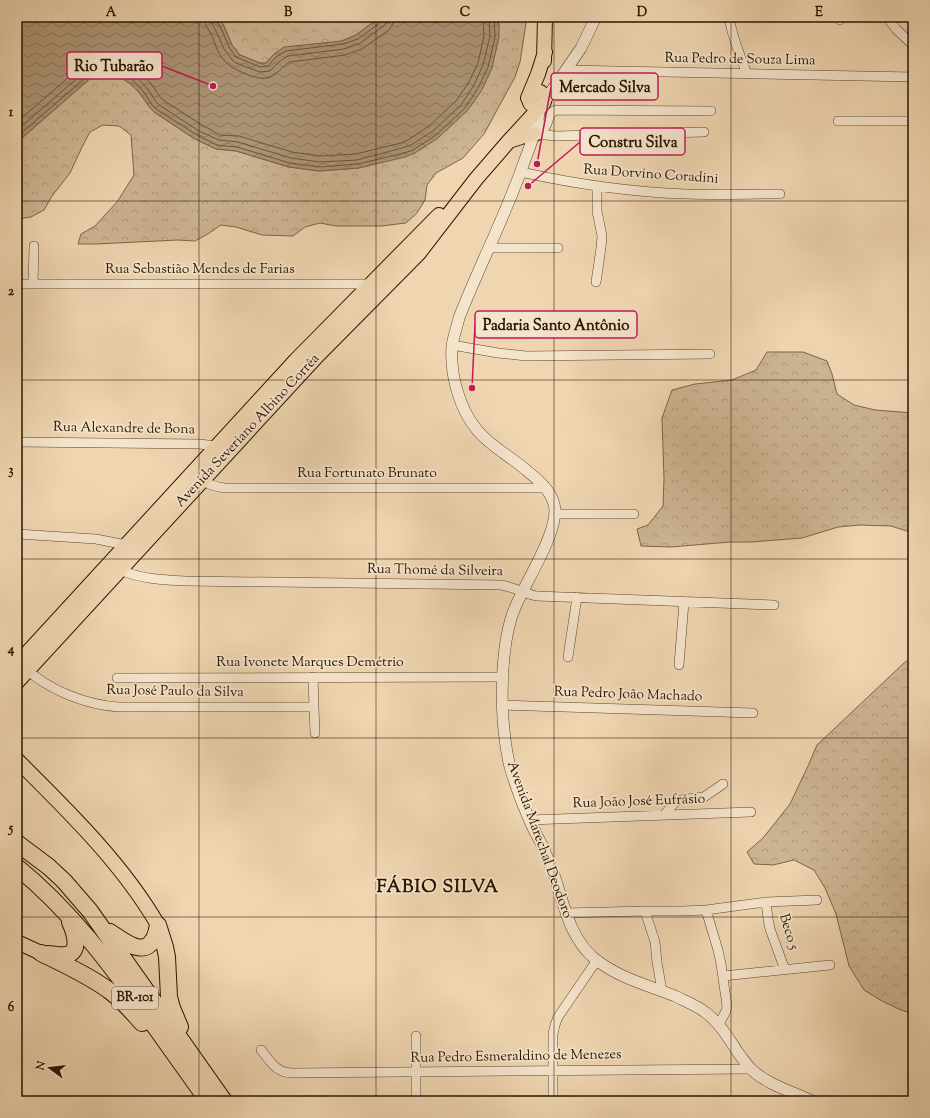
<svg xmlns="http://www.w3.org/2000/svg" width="930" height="1118" font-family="'Sorts Mill Goudy',serif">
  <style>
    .forest { fill: url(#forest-crowns); stroke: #7b644a }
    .water { fill: url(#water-waves); stroke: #786147 }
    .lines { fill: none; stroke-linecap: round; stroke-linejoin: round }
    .shore { stroke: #6a543b; stroke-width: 1 }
    .minor-casing { stroke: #5a442d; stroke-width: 10 }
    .tertiary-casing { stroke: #5a442d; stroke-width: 12 }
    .primary-casing { stroke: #291401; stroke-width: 16 }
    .motorway-casing { stroke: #291401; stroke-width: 18 }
    .minor { stroke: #f5e4cc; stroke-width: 9 }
    .tertiary { stroke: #f5e4cc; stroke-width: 11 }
    .primary { stroke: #efd6b1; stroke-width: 14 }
    .motorway { stroke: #efd6b1; stroke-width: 16 }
    .grid { fill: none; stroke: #291401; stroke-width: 1; stroke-opacity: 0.55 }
    .labels { text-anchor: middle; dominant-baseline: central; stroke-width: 3.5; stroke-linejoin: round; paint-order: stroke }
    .shield { fill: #f5e4cc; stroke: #66523e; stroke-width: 1 }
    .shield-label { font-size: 13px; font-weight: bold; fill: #291401 }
    .street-label { font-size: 14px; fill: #291401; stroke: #f5e4cc }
    .district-label { font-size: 18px; font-weight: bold; letter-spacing: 1px; fill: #291401; stroke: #f5e4cc }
    .leader { fill: none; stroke: #c2185b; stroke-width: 1.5 }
    .callout-dot { fill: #c2185b; stroke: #f5e4cc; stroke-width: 1.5 }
    .callout { fill: #f5e4cc; stroke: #c2185b; stroke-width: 1.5 }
    .callout-label { font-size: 15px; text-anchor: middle; font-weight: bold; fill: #291401 }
    .neatline { fill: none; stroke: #291401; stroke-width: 1.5 }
    .grid-label { font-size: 13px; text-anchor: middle; font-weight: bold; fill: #291401 }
  </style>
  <defs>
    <pattern id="forest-crowns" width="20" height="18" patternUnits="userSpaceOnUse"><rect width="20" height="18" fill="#cdb593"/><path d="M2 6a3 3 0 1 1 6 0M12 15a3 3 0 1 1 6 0" fill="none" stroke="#b09b7d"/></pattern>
    <pattern id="water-waves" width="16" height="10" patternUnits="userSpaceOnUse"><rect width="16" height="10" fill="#ac9475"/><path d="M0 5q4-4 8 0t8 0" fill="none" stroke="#8c785e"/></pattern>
  </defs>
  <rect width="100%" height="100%" fill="#efd6b1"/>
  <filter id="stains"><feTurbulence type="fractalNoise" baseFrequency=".005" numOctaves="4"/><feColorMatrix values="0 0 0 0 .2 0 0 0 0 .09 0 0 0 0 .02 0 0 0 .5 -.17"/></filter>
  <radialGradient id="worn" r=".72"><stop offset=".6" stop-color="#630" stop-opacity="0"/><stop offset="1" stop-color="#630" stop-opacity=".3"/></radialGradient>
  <!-- forest -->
  <path class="forest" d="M 218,17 L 380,17 L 356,35 L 342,41 L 274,54 L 266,63 L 260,63 L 240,55 L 232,45 L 224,26 Z
    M 497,17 L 527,17 L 520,62 L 515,77 L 484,134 L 463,158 L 436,173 L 427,185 L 425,200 L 417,213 L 406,223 L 381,226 L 336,226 L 320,223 L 305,227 L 293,236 L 262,235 L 236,227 L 221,225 L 208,234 L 195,241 L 178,240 L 96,244 L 78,244 L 81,234 L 95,226 L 117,202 L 134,175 L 131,135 L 119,126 L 103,125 L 90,132 L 83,145 L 70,173 L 52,196 L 44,210 L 31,217 L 17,219 L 17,147 L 22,138 L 93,76 C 97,75 102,74 106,74 C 120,75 133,84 141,95 C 146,101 148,107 154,112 L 195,139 L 216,149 L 236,151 L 289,167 L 319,171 L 359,168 L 499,25 Z
    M 767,352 L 803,352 L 827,361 L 832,374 L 837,394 L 854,405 L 875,410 L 913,413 L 913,533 L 891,526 L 860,525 L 838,527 L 802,538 L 751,542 L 730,542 L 671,547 L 641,546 L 637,529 L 648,525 L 663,506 L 664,479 L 662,418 L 672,390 L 695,384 L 732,380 L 756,370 Z
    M 913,656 L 913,1014 L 901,1010 L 882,1001 L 864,990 L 849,966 L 836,914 L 825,888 L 814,870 L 794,860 L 773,865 L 754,864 L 747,852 L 763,838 L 790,804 L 808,766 L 817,745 L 904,663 Z"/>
  <!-- water -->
  <path class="water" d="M 17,17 L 218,17 L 224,26 L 232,45 L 240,55 L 260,63 L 266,63 L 274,54 L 284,47 L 342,41 L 356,35 L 380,17 L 497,17 L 499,25 L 499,37 L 492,68 L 482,90 L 468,110 L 438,138 L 415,153 L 405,157 L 359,168 L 319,171 L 289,167 L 236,151 L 216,149 L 195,139 L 154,112 C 148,107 146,101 141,95 C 133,84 120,75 106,74 C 102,74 97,75 93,76 L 22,138 L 17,147 Z"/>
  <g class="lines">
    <!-- shore -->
    <path class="shore" d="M 204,17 C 204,24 208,28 211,34 C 214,39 215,46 218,51 C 224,64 234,69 246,74 C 254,77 260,79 267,78 C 277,76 282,66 290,62 L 345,55 L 362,49 L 389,30 L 393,24 L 394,17
      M 210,17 L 211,22 L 216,31 L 224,49 L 233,61 L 236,63 L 260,72 L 270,71 L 280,61 L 288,56 L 344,49 L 359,44 L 385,25 L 387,21 L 388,17
      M 215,17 L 215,20 L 221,28 L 229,47 L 236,57 L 260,67 L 268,66 L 276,57 L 286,51 L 343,44 L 358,39 L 381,22 L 383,17
      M 17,122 L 84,64 C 107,50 138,66 152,85 C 156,90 158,96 163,100 L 202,125 L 220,135 L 239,136 L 292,152 L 320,156 L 356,154 L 401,143 L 408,140 L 429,126 L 456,101 L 469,82 L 478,63 L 484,36 L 483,17
      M 17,130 L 88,69 C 101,62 121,65 133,74 C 138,77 142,83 146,87 C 152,93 153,100 159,105 L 199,131 L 219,140 L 238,142 L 291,158 L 320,162 L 357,160 L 402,148 L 411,145 L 433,131 L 461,105 L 474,85 L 483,65 L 490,36 L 489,17
      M 17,139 L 20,134 L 91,73 C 111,65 131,75 143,91 C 148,97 150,104 156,109 L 197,135 L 217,145 L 237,147 L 290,163 L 320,167 L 358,164 L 404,153 L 413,150 L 436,135 L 465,108 L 478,88 L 488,67 L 495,37 L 494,17"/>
    <!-- minor casing -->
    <g class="minor-casing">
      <path id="minor" d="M 729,17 C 732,37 740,55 747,74
        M 840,17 L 840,20
        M 887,17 L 896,29 L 913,45
        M 567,70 L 913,77
        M 838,121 L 913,121
        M 535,134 C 538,133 541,131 544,129 C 550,122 547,112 557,110 L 711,111
        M 535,134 L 556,136 L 704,132
        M 521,172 C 575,184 630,192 686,194 C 717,195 749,194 780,194
        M 489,248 L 558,248
        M 596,282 L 601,248 L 602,236 L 597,211 L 597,186
        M 17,284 L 370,284 L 373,286
        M 33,284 L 34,246
        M 452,345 L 498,353 L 526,356 L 710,354
        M 17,442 L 199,444 L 217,446 L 219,447
        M 200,478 C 207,485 216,487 225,488 L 546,488
        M 555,514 L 634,514
        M 17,534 L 96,539 L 126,545
        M 120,570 C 141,579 163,580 186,581 L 501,585 C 513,587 524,593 536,596 L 774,605
        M 568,657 L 577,597
        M 679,665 L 684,602
        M 24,667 C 48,690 86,705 119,707 L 314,707 L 313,677
        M 117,678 L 503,677
        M 502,705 L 753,713
        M 314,707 L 315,733
        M 664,815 L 675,802 L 680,800 L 704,797 L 723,784
        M 529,820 L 751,812
        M 766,902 L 768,919 L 770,929 L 785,970
        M 706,910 L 718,950 L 721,964 L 727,1006 L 726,1011 L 719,1024
        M 645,911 L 655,942 L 657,962 L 662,991
        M 566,913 L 645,911 L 683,911 L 706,910 L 766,902 L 817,900
        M 723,976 L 830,965
        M 416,1036 L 416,1101
        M 261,1050 C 271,1062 276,1073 293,1073 L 750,1069
        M 553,1101 L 553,1034 L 555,1025 L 558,1017 L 597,960"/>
    </g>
    <!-- tertiary casing -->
    <g class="tertiary-casing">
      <path id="tertiary" d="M 544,102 L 581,48 L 596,17
        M 540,106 C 538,127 530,146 523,165 C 505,217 479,266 459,318 C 457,327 453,337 452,347 C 450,374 459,408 477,430 C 490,446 510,456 526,470 C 537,479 550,489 554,504 C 561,529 525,582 515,608 C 510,618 508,630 506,641 C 500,680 501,725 509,763 C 514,782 521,801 529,819 C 533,829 539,839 544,849 C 547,857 550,865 553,872 C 564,903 569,938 595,959 C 619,978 647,985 675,996 C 685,1001 696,1005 705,1012 C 720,1023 729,1039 739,1054 C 743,1059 747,1065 751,1069 C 766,1084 793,1092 812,1101"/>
    </g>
    <!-- primary casing -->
    <g class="primary-casing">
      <path id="primary" d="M 544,61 L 545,17
        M 528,98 L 538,74 L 545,52
        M 509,141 L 521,137 L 535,134
        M 17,664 L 296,360 L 439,215
        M 17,682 L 318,355 L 419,253 L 476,179 L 508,142 L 543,104 C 547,97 542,90 534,92 C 525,99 530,108 540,106
        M 17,760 C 68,811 122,863 158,925
        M 17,942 L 41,953"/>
    </g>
    <!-- motorway casing -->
    <g class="motorway-casing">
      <path id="motorway" d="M 17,843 L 49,867 L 64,881 L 90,911 L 224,1101
        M 17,867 C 70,910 112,966 151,1021 C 170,1048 189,1074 208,1101
        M 158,925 L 165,947 L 167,957 L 169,997 L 172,1008 L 180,1027
        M 110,932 C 121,939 143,958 153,940 C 156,936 157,930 158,925
        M 41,953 C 65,965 90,976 111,992 C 123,1001 132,1012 142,1023
        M 47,954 C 53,954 60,956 66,955 C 82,952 74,931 70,922"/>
    </g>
    <!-- minor -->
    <use href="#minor" class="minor"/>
    <!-- tertiary -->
    <use href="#tertiary" class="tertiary"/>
    <!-- primary -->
    <use href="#primary" class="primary"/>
    <!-- motorway -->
    <use href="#motorway" class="motorway"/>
  </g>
  <!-- grid -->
  <path class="grid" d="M 199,17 L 199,1101M 376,17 L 376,1101M 554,17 L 554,1101M 731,17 L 731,1101M 17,201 L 913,201M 17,380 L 913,380M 17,559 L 913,559M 17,738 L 913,738M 17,917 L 913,917"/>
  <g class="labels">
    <!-- shield labels -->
    <rect class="shield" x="112" y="987" width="46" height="22" rx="3"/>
    <g class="shield-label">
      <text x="135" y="998">BR-101</text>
    </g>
    <!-- street labels -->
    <g class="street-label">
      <text transform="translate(740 60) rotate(1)">Rua Pedro de Souza Lima</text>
      <text transform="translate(651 175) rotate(4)">Rua Dorvino Coradini</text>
      <text x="200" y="270">Rua Sebastião Mendes de Farias</text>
      <text transform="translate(124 429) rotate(1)">Rua Alexandre de Bona</text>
      <text transform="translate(248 431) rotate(-47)">Avenida Severiano Albino Corrêa</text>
      <text x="367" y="474">Rua Fortunato Brunato</text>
      <text transform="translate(435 571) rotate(1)">Rua Thomé da Silveira</text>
      <text x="310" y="663">Rua Ivonete Marques Demétrio</text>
      <text transform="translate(175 692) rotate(1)">Rua José Paulo da Silva</text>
      <text transform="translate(628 695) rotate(2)">Rua Pedro João Machado</text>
      <text transform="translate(639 802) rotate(-2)">Rua João José Eufrásio</text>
      <text transform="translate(539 840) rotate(70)">Avenida Marechal Deodoro</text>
      <text transform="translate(788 932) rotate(73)">Beco 5</text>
      <text transform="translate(516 1057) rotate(-1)">Rua Pedro Esmeraldino de Menezes</text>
    </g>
    <!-- district labels -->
    <g class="district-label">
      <text x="438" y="888">FÁBIO SILVA</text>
    </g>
  </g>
  <!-- callouts -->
  <path class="leader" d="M213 86L162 66M537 164L551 87M528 186L580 142M472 388L475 325"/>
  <g class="callout-dot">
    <circle cx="213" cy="86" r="4"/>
    <circle cx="537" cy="164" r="4"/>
    <circle cx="528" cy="186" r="4"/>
    <circle cx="472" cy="388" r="4"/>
  </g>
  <g class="callout">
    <rect x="67" y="52" width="95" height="27" rx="4"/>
    <rect x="551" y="73" width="107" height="27" rx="4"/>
    <rect x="580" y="128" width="105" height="27" rx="4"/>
    <rect x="475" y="311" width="162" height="27" rx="4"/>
  </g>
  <g class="callout-label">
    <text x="114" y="71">Rio Tubarão</text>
    <text x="605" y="92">Mercado Silva</text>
    <text x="633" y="147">Constru Silva</text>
    <text x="556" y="330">Padaria Santo Antônio</text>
  </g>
  <!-- margin -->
  <rect width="930" height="1118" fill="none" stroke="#efd6b1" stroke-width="44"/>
  <!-- north arrow -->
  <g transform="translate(50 1068) rotate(285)" stroke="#f5e4cc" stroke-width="3" paint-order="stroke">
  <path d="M0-3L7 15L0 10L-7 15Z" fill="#291401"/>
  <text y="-6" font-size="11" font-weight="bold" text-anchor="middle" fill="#291401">N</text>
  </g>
  <rect x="22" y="22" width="886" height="1074" class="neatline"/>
  <g class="grid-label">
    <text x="111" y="16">A</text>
    <text x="288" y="16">B</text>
    <text x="465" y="16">C</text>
    <text x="642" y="16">D</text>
    <text x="819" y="16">E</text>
    <text x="11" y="116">1</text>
    <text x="11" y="295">2</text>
    <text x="11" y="474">3</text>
    <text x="11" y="653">4</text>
    <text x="11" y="832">5</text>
    <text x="11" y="1011">6</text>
  </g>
  <rect width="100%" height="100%" filter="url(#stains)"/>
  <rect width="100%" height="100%" fill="url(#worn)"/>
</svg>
